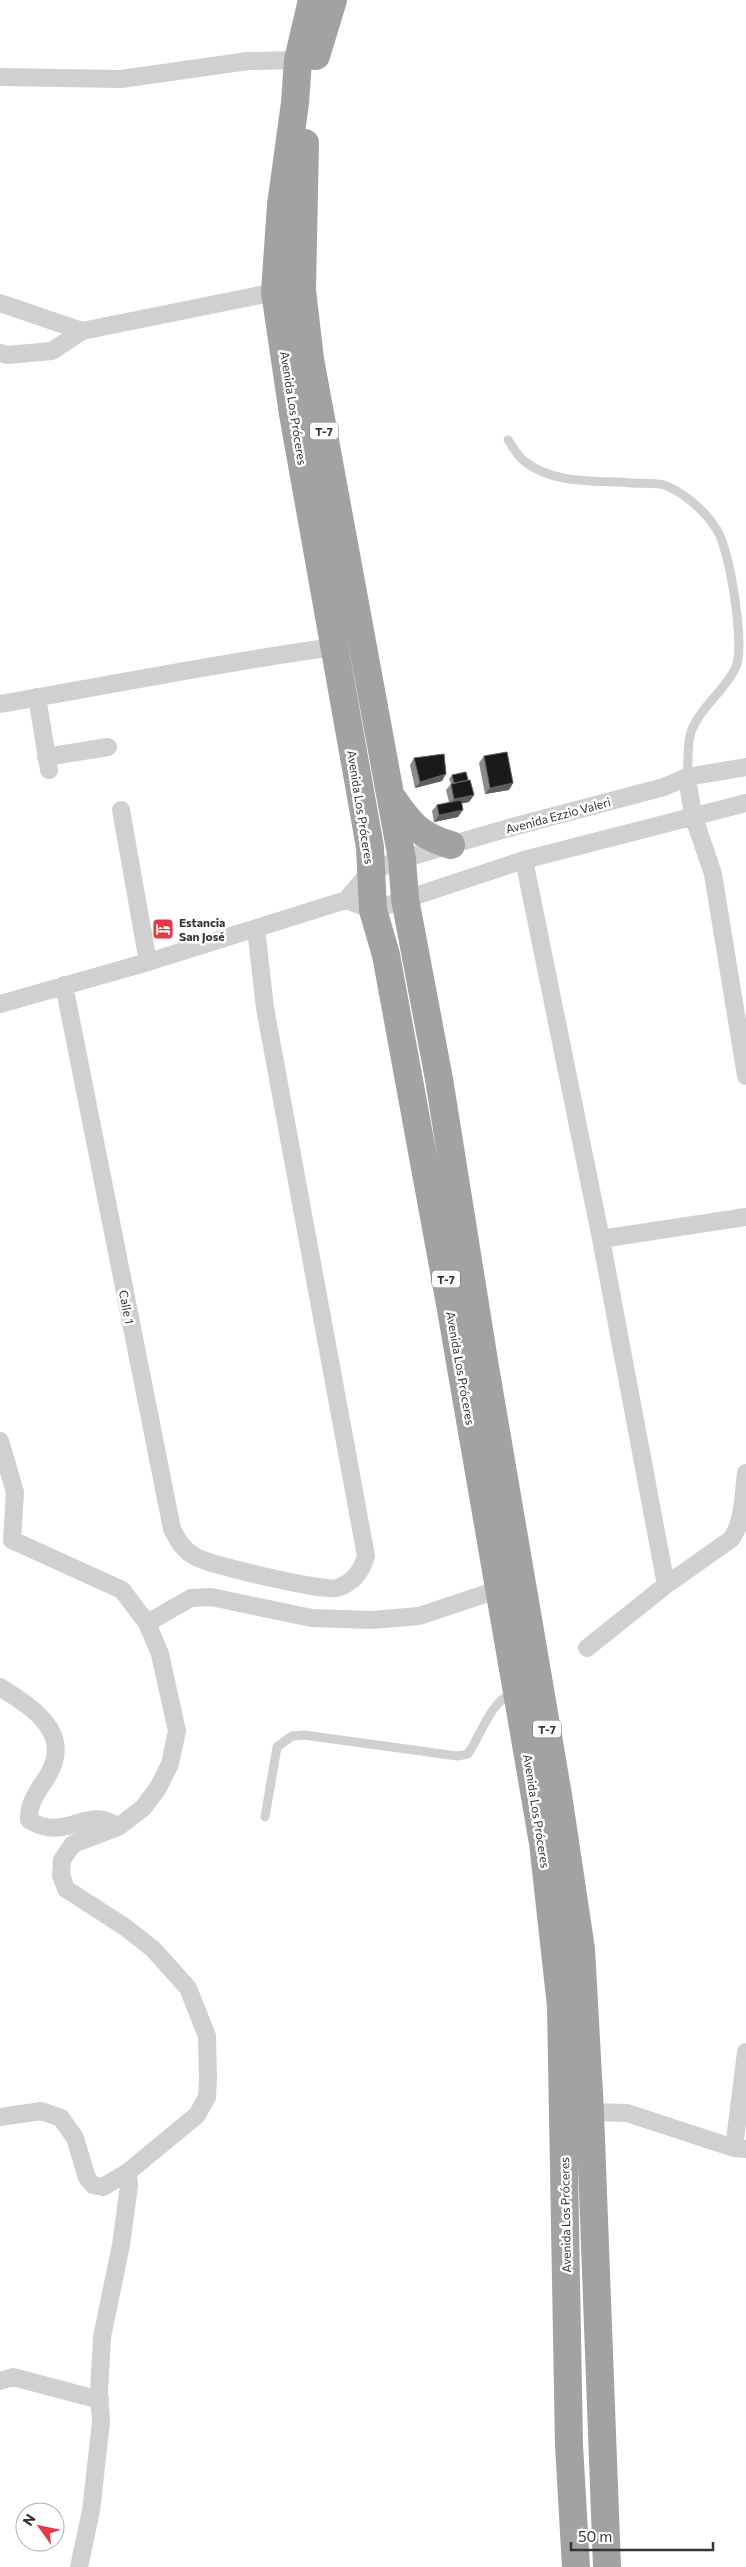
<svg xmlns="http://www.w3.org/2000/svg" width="746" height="2567" font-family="Commissioner,sans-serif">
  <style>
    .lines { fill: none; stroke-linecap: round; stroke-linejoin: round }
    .service { stroke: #d0d0d0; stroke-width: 9 }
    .minor { stroke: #d0d0d0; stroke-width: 18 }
    .trunk { stroke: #a2a2a2; stroke-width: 28 }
    .wall { fill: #8c8c8c }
    .shaded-wall { fill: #5f5f5f }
    .building { fill: #1a1a1a; stroke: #5f5f5f }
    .labels { text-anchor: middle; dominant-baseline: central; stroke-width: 5; stroke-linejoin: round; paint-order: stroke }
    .shield { fill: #fff; stroke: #707070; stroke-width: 1 }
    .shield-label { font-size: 11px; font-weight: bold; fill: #333 }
    .street-label { font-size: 12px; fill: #333; stroke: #fff }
    .poi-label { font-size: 12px; font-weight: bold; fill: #333; stroke: #fff; text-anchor: start }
  </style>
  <rect width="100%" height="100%" fill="#fff"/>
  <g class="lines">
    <!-- service -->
    <path class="service" d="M 508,440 C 513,447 518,456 524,461 C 554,485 597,480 633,483 C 643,484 658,482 667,486 C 687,495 706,512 717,530 C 730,550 745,646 736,667 C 726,689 705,703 694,725 C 686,739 689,761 687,777
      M 265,1817 L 277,1747 L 292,1736 L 304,1735 L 457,1756 L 468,1754 C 481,1735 490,1702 513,1693"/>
    <!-- minor -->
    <path class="minor" d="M 0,77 L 121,79 L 248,61 L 298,60
      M 0,303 L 82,331
      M 0,353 L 7,355 L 52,351 L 82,331 L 275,292
      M 37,697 L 49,770
      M 0,704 C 111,685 222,662 334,647
      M 46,757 L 108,747
      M 687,777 L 693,815 L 713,874 L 746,1076
      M 121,810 L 148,962
      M 524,860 L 601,1239 L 666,1585
      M 346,900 L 371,871 L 402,859 L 516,826 L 664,787 L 687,777 L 746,767
      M 64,985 L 172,1529 C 178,1541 183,1550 196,1557 C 211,1565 324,1592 337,1588 C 353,1583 362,1570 366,1556 L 265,1008 L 256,928
      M 0,1004 L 148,962 L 346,900 L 373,910 L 524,860 L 746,803
      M 601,1239 L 746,1217
      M 0,1441 L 15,1492 L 12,1540 L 122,1590 L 147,1623 L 160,1654 L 177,1731 L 170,1764 L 158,1788 L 143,1808 L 118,1827 L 73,1844 L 62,1860 L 61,1875 L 66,1889 L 125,1927 L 153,1949 L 188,1988 L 207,2036 L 208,2080 L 207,2097 L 197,2115 L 128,2172 L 103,2187 L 93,2185 L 87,2178 L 75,2138 L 61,2118 L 41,2111 L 0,2117
      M 147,1623 L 191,1598 L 211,1597 L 312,1618 L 372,1620 L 419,1616 L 500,1589
      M 587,1648 L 666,1585 L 730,1540 C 744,1525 743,1493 746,1473
      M 0,1687 C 33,1708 74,1733 47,1777 C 38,1791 28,1803 29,1820 C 67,1844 87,1803 118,1827
      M 590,2112 L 627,2113 L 734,2148 L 746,2149
      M 734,2148 L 746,2052
      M 0,2381 L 13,2377 L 100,2400
      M 79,2567 L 91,2511 L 101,2422 L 99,2393 L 102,2337 L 121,2245 L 129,2186 L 128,2172"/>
    <!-- trunk -->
    <path class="trunk" d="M 312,0 L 298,60 L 295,103 L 281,205 L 275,292 L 293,414 L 370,847 L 373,910 L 386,955 L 450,1304 L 543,1843 L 561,2006 L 569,2445 L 576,2567
      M 316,56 L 333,0
      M 305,143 L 302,290 L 310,359 L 402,859 L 405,899 L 439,1079 L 485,1367 L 558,1795 L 581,1949 L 590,2112 L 607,2567
      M 393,799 C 411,825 420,836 451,845"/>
  </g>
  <!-- wall -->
  <path class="wall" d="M 484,756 L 513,783 L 509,790 L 485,794 L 479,763 Z
    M 414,758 L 442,781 L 415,788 L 410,765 Z
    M 452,775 L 468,780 L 474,795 L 469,802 L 461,803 L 458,817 L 434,822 L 432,811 L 437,805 L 449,802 L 446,790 L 451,784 L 449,779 Z"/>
  <!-- shaded-wall -->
  <path class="shaded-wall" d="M 446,774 L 442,781 L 415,788 L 420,782 Z
    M 513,783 L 509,790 L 485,794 L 490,788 Z
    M 474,795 L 469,802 L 450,806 L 454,799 Z
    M 463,810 L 458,817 L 434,822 L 439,815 Z"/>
  <!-- building -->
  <path class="building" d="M 507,752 L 513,783 L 490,788 L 484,756 Z
    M 444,754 L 446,774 L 420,782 L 414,758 Z
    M 466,772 L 468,780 L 454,783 L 452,775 Z
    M 470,780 L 474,795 L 454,799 L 451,784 Z
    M 461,800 L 463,810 L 439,815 L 437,805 Z"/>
  <!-- icons -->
  <defs>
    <g id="hotel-square" transform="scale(1.125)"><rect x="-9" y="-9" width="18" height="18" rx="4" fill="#e63946" stroke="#fff"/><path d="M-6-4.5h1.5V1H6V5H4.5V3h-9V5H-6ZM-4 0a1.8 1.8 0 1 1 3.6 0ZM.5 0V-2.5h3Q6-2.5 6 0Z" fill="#fff"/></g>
  </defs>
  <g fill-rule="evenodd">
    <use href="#hotel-square" x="163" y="929"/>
  </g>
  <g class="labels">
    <!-- shield labels -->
    <g class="shield">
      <rect x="310" y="422.5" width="28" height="17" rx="4"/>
      <rect x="432" y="1270.5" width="28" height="17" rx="4"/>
      <rect x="533" y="1720.5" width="28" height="17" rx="4"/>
    </g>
    <g class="shield-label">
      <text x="324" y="431">T-7</text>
      <text x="446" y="1279">T-7</text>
      <text x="547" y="1729">T-7</text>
    </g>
    <!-- street labels -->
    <g class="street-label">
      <text transform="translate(294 408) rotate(81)">Avenida Los Próceres</text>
      <text transform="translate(361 807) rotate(81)">Avenida Los Próceres</text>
      <text transform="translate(558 815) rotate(-15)">Avenida Ezzio Valeri</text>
      <text transform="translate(127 1307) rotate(79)">Calle 1</text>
      <text transform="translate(461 1368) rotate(80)">Avenida Los Próceres</text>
      <text transform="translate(537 1811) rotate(81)">Avenida Los Próceres</text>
      <text transform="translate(565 2215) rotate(-91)">Avenida Los Próceres</text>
    </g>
    <!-- poi labels -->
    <g class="poi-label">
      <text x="179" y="922">Estancia<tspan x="179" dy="14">San José</tspan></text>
    </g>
  </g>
  <!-- north arrow -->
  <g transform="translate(40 2527) rotate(303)"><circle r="24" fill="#ffffff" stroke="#adadad"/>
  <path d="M0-4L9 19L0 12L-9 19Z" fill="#e63946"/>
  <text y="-8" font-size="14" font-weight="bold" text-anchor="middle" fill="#333333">N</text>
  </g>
  <!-- scale -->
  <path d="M571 2542v8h142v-8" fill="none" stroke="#333333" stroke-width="2.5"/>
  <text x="578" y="2542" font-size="15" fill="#333333" stroke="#ffffff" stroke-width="4" paint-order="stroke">50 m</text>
</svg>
